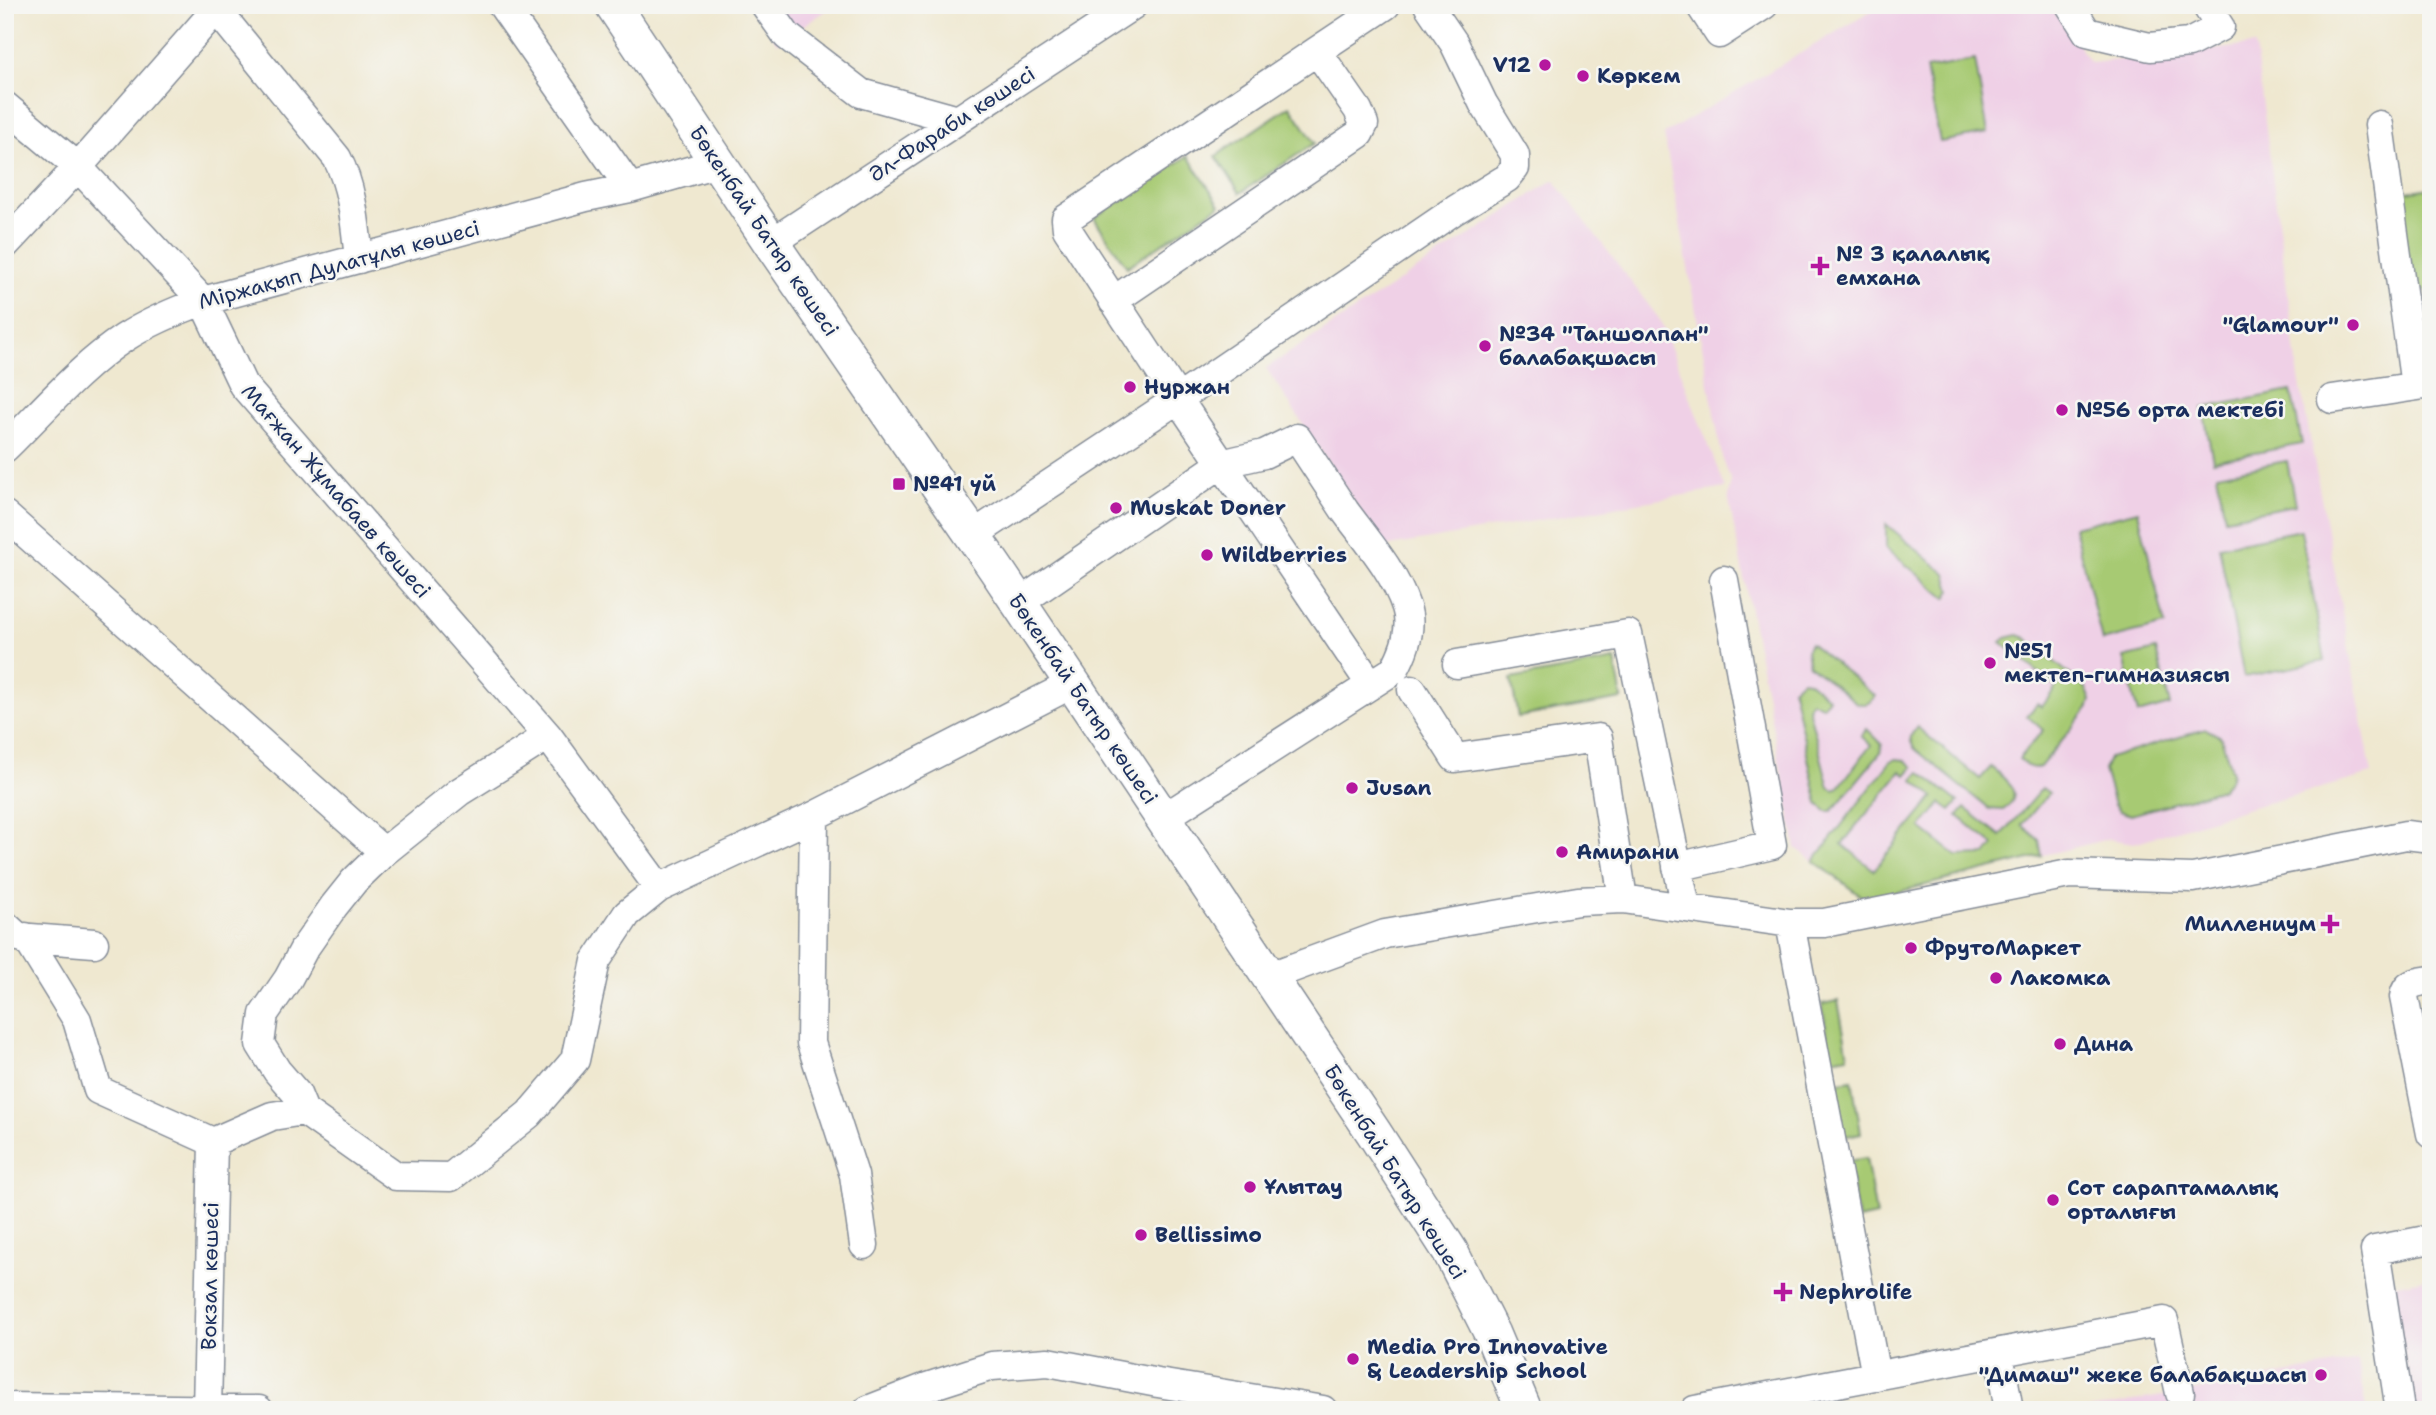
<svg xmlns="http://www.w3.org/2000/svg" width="2436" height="1415" font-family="'Shantell Sans',sans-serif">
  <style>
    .built { fill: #efd0e6 }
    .green { fill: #a7ca73; stroke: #617c68; stroke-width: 2 }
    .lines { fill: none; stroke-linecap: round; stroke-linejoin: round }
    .minor-casing { stroke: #858c97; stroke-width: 31 }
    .major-casing { stroke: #858c97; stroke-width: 38 }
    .minor { stroke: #fff; stroke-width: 28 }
    .major { stroke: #fff; stroke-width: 35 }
    .poi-dot { fill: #b5179e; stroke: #f6f6f2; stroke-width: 2.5 }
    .labels { text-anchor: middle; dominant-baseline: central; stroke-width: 5; stroke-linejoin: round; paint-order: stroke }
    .poi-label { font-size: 21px; font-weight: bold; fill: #1b2f5e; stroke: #f6f6f2; text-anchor: start }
    .street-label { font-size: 21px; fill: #1b2f5e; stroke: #f6f6f2 }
  </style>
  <rect width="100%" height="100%" fill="#f6f6f2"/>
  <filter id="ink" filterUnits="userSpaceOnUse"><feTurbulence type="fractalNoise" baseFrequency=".0143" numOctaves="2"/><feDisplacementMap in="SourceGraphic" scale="14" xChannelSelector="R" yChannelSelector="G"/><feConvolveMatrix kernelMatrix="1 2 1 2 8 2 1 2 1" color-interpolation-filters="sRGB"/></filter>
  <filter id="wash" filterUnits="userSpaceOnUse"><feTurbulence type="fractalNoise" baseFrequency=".00686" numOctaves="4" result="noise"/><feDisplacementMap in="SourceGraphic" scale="28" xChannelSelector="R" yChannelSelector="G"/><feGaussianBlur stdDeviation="1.57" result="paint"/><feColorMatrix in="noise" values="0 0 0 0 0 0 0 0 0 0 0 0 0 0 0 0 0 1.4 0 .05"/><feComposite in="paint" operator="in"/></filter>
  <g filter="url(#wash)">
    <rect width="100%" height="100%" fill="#efe8d0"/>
    <!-- built -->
    <path class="built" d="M 753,5 L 835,5 L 777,43 Z
      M 1882,5 L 2050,5 L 2091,63 L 2255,45 L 2299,378 L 2372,774 L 2249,808 L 2134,843 L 2108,839 L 1866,900 L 1796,848 L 1728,496 L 1731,481 L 1722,457 L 1664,134 Z
      M 1554,180 L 1660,320 L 1725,488 L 1384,547 L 1266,368 Z
      M 2431,1278 L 2431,1410 L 2413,1410 L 2391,1285 Z
      M 2358,1361 L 2367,1410 L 2084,1410 Z"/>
    <!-- green -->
    <path class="green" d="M 1975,60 L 1988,133 L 1940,142 L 1926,69 Z
      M 1290,106 L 1315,143 L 1240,193 L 1216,156 Z
      M 1188,156 L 1220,205 L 1127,267 L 1094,218 Z
      M 2431,188 L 2431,290 L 2410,293 L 2394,194 Z
      M 2291,391 L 2302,444 L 2213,461 L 2203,408 Z
      M 2287,461 L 2295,505 L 2225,518 L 2217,474 Z
      M 2138,511 L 2165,625 L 2102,641 L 2074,527 Z
      M 1886,524 L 1946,574 L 1951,590 L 1946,598 L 1886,548 Z
      M 2301,530 L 2325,661 L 2244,677 L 2219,546 Z
      M 2018,635 L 2026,638 L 2086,688 L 2091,700 L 2089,707 L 2040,767 C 2030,770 2027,765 2019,759 L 2043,730 L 2027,716 L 2037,704 L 2042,707 L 2056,687 L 2001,642 L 2006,638 Z
      M 1810,643 L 1875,696 C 1871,703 1866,706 1857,703 L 1809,665 L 1806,651 Z
      M 2156,650 L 2170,705 L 2138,714 L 2124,658 Z
      M 1615,660 L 1622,699 L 1518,717 L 1511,679 Z
      M 1802,680 L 1808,681 L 1829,698 L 1822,706 L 1811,701 L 1808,708 L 1829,787 L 1834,790 L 1839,787 L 1871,745 L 1861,736 L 1867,729 L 1882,744 L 1880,753 L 1832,811 L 1827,811 L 1818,804 L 1794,694 L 1793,688 Z
      M 1917,727 L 1980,779 L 1991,767 C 2005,779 2027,794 2003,810 L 1989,809 L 1915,749 C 1908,740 1910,735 1917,727 Z
      M 2206,729 L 2221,737 L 2232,773 L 2230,780 L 2222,789 L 2131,815 L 2119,811 L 2114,805 L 2104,770 L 2109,758 Z
      M 1896,759 L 1905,760 L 1913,767 L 1906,775 L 1901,771 L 1842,844 L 1874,870 L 1934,797 L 1913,780 L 1920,772 L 1958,802 L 1951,810 L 1941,803 L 1921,828 L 1957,856 L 1986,855 L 1994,845 L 1958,816 L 1965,808 L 2001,836 L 2042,788 L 2049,793 L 2022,825 L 2039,840 L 2042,856 L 1866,900 L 1814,861 L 1891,761 Z
      M 1838,1001 L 1848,1056 L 1831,1059 L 1822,1004 Z
      M 1852,1080 L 1861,1133 L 1843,1137 L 1833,1083 Z
      M 1866,1158 L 1876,1216 L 1858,1220 L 1848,1161 Z"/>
  </g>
  <g filter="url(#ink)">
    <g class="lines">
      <!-- minor casing -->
      <g class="minor-casing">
        <path id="minor" d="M 502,5 L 630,188
          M 765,5 L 787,36 L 861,93 L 958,120
          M 1700,5 L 1719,34 L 1764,5
          M 2070,5 L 2087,32 L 2150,47 L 2189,43 L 2220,27 L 2206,5
          M 216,9 L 337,158 C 353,189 355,224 359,259
          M 5,106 L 78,167 L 203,301 L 243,385 L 548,736 L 659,888
          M 2379,125 L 2415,386
          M 771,243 L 1133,5
          M 5,245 L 78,167 L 220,5
          M 1113,301 L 1359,134 L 1364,124 L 1358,110 L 1317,51 L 1386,5
          M 2332,399 L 2431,384
          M 5,448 C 43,411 80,367 124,338 C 149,322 175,311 203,301 L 586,197 L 630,188 L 717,163
          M 5,515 L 384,852 L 459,792 L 548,736
          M 973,535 L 1178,399 L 1067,229 L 1066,219 L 1317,51
          M 1019,603 L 1221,464 L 1264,454 L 1297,438 C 1313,462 1329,487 1345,511 C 1367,541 1394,571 1406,607 C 1413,628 1404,652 1394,670 L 1162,819
          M 1457,664 L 1628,634 L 1686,907
          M 1371,685 L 1178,399 L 1455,210 L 1507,178 L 1515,168 L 1515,155 L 1483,103 L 1454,43 L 1428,5
          M 1412,690 L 1455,758 L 1598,738 L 1623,899
          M 814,816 L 811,1043 L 854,1175 L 864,1245
          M 1677,867 L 1772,845 L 1724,580
          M 1790,923 L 1876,1376
          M 5,925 L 18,937 L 94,943
          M 26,937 L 77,1020 L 98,1090 L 213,1142 L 272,1116 L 304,1111 L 396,1176 L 451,1177 L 529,1114 L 575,1060 L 596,961 L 627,914 L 659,888 L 814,816 L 1072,684
          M 1268,977 L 1385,934 L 1578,901 L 1623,899 L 1790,923 L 1824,923 L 2069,874 L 2193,878 L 2406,835 L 2431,838
          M 2431,980 C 2418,982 2406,982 2404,997 L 2431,1134
          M 304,1111 L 297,1094 L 277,1071 L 260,1044 L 264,1014 L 288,979 L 304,949 L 334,906 L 354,881 L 384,852
          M 1999,1354 L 2009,1410
          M 5,1407 L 259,1410
          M 207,1410 L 213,1142
          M 868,1410 L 927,1387 L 992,1366 L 1048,1362 L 1158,1383 L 1323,1410
          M 1695,1410 L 2164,1321 L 2180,1393
          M 2400,1410 L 2375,1250 L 2431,1239"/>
      </g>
      <!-- major casing -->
      <g class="major-casing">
        <path id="major" d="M 613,5 L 771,243 L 996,569 L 1374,1133 L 1450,1251 L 1492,1334 L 1524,1410"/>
      </g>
      <!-- minor -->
      <use href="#minor" class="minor"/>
      <!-- major -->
      <use href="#major" class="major"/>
    </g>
  </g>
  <!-- markers -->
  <g class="poi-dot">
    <circle cx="1545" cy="65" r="7"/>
    <circle cx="1583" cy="76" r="7"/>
    <path d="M1816.5 255.5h7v7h7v7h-7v7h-7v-7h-7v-7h7z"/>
    <circle cx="2353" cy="325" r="7"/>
    <circle cx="1485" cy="346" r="7"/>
    <circle cx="1130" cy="387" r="7"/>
    <circle cx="2062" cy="410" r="7"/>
    <rect x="892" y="477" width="14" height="14" rx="3.5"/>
    <circle cx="1116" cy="508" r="7"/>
    <circle cx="1207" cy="555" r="7"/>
    <circle cx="1990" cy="663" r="7"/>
    <circle cx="1352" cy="788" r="7"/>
    <circle cx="1562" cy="852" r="7"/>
    <path d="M2326.5 913.5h7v7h7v7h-7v7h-7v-7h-7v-7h7z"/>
    <circle cx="1911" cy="948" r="7"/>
    <circle cx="1996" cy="978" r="7"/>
    <circle cx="2060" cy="1044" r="7"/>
    <circle cx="1250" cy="1187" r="7"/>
    <circle cx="2053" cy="1200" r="7"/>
    <circle cx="1141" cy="1235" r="7"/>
    <path d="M1779.5 1281.5h7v7h7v7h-7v7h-7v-7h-7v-7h7z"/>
    <circle cx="1353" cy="1359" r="7"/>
    <circle cx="2321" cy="1375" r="7"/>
  </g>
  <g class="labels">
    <!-- poi labels -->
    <g class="poi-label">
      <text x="1531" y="65" text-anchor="end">V12</text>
      <text x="1597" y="76">Көркем</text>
      <text x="1836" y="254">№ 3 қалалық<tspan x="1836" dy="24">емхана</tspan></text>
      <text x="2339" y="325" text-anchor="end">"Glamour"</text>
      <text x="1499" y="334">№34 "Таншолпан"<tspan x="1499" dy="24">балабақшасы</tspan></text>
      <text x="1144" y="387">Нуржан</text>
      <text x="2076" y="410">№56 орта мектебі</text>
      <text x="913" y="484">№41 үй</text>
      <text x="1130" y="508">Muskat Doner</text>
      <text x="1221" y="555">Wildberries</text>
      <text x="2004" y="651">№51<tspan x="2004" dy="24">мектеп-гимназиясы</tspan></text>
      <text x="1366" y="788">Jusan</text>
      <text x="1576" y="852">Амирани</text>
      <text x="2316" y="924" text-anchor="end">Миллениум</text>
      <text x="1925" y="948">ФрутоМаркет</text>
      <text x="2010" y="978">Лакомка</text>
      <text x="2074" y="1044">Дина</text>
      <text x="1264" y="1187">Ұлытау</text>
      <text x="2067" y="1188">Сот сараптамалық<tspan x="2067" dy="24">орталығы</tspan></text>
      <text x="1155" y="1235">Bellissimo</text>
      <text x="1799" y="1292">Nephrolife</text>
      <text x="1367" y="1347">Media Pro Innovative<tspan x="1367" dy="24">&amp; Leadership School</tspan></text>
      <text x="2307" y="1375" text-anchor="end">"Димаш" жеке балабақшасы</text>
    </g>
    <!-- street labels -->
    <g class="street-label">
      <text transform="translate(952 124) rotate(-33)">Әл-Фараби көшесі</text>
      <text transform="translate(764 231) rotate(56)">Бөкенбай Батыр көшесі</text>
      <text transform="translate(339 265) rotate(-15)">Міржақып Дулатұлы көшесі</text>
      <text transform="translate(336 491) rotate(49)">Мағжан Жұмабаев көшесі</text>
      <text transform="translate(1083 699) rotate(56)">Бөкенбай Батыр көшесі</text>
      <text transform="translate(1395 1172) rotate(58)">Бөкенбай Батыр көшесі</text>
      <text transform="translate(210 1276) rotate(-89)">Вокзал көшесі</text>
    </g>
  </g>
  <!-- margin -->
  <rect width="2436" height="1415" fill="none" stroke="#f6f6f2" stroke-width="28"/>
</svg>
